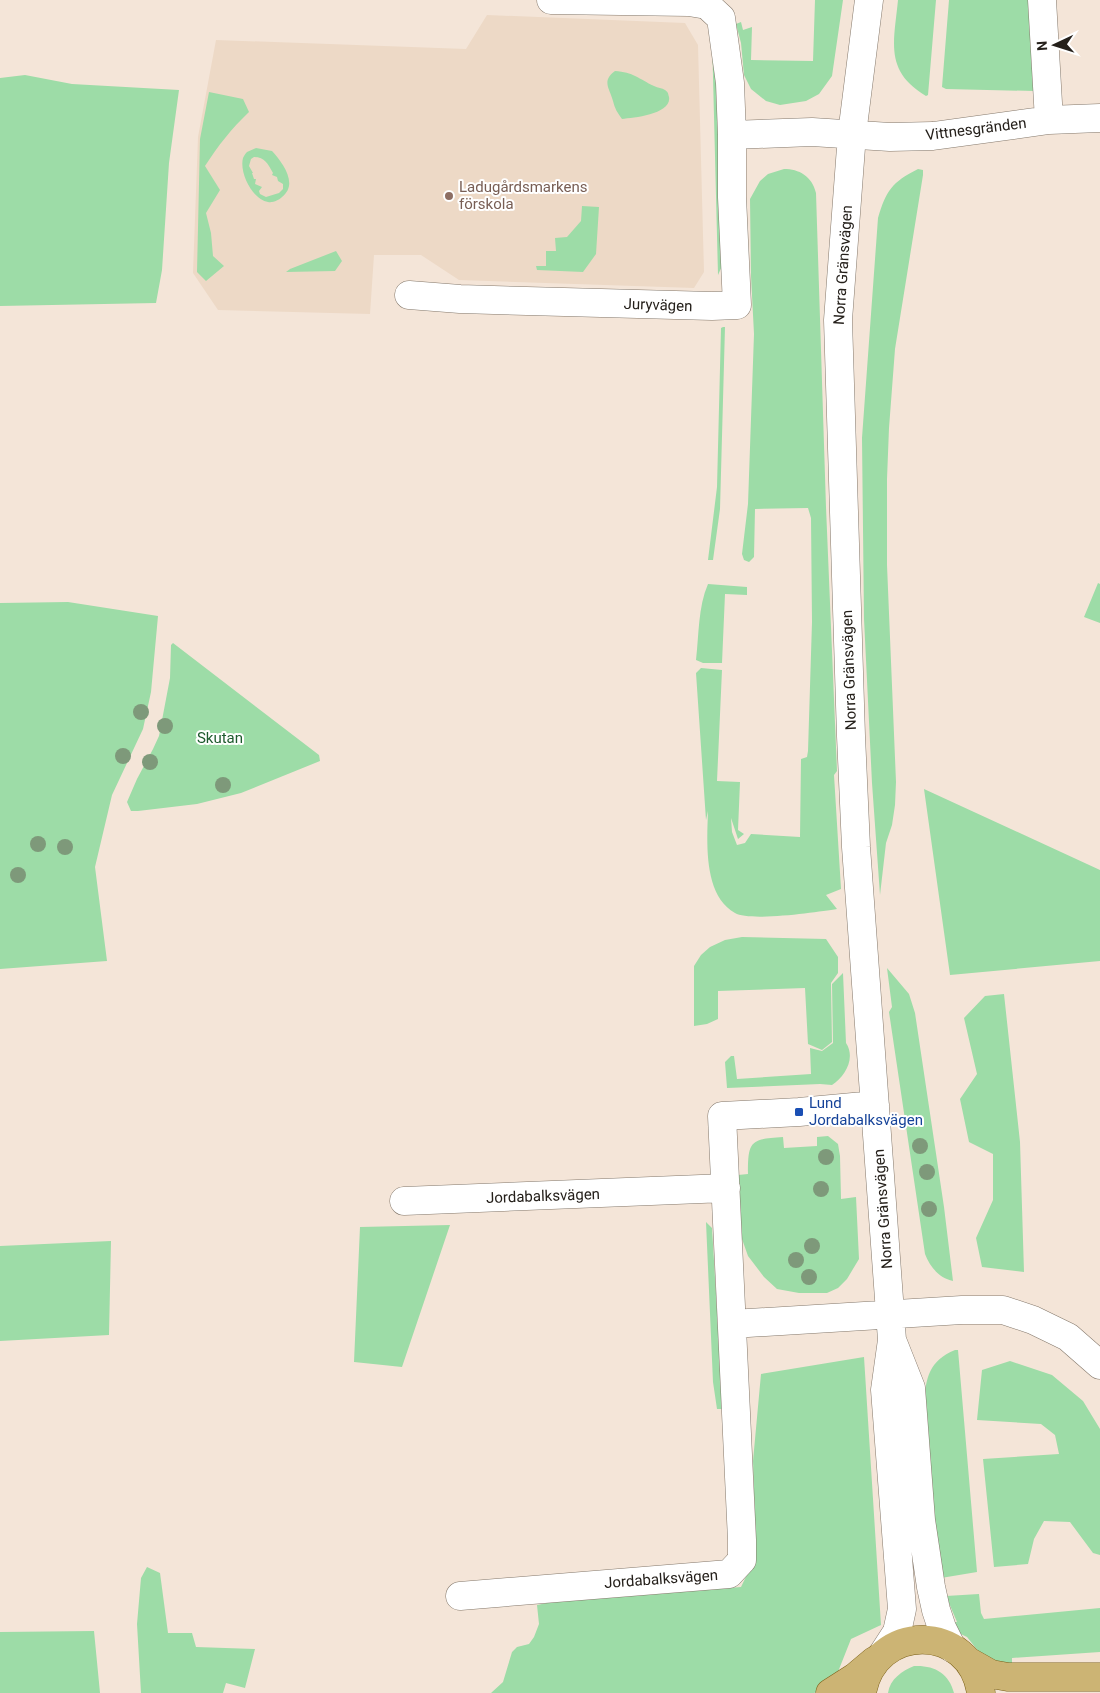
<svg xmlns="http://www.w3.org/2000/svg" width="1100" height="1693" font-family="Roboto,sans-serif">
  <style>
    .built { fill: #edd9c6 }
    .green { fill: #9ddca7; fill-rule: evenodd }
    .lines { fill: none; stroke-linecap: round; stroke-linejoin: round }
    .minor-casing { stroke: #84786b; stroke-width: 29 }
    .major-casing { stroke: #7b6019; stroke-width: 29 }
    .minor { stroke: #fff; stroke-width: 28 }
    .major { stroke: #ccb474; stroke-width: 28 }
    .tree { fill: #7e997a }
    .education-dot { fill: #8d6e63; stroke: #fff; stroke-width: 2 }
    .transit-dot { fill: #1a4fb4; stroke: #fff; stroke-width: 2 }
    .labels { text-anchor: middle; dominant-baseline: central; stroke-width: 4; stroke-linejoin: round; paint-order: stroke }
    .street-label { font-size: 15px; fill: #25201b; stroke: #fff }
    .education-label { font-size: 15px; fill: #785e54; stroke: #fff; text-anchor: start }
    .park-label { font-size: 15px; fill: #1d5a2d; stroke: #fff }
    .transit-label { font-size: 15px; fill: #164399; stroke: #fff; text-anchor: start }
  </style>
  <rect width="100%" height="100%" fill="#f4e5d8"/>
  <!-- built -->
  <path class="built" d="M 487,15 L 685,23 L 698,45 L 704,272 L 694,288 L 459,280 L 421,255 L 374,255 L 370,314 L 218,310 L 193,273 L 198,137 L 216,40 L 466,49 Z"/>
  <!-- green -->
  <path class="green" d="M 815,0 L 843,0 L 832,76 L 819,94 L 806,101 L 780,105 L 766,101 L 751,89 L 744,75 L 741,43 L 736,24 L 741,22 L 743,30 L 752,27 L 751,60 L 813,61 Z
    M 898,0 L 936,0 L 928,95 L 926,96 C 884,71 894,42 898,0 Z
    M 949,0 L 1030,0 L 1034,91 L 946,89 L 942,87 Z
    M 712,37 L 717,48 L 722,266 L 718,275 Z
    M 615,71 C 633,72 639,79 654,86 C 658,88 662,88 665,90 C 668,92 668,93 669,97 C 672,114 634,118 622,119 C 617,112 615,109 613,101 C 610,89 601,81 615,71 Z
    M 25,75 L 72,84 L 179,90 L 169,163 L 162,270 L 156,303 L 0,306 L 0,78 Z
    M 209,92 L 243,99 L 249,112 C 231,129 218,146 205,166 L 220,190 L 206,213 L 211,233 L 213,256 L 224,266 L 206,281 L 197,272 L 200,139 Z
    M 256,148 L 272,151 C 282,162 299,184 282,197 C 279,200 273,203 268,202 C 253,200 239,173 243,158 C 244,156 245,154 247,152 ZM 254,157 C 265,157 268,164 273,173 L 272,175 L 277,177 L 278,181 L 283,184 L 283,189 L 279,193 L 266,197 L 260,194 L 259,191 L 262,187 L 255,184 L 256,179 L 254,179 L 252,173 L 253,173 L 249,166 L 251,159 Z
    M 784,169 C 799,169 812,176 816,193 L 826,507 L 837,771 L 834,775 L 841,889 L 826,895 L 837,909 C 818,912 750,922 735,913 C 703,895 707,842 708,811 L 706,820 L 696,673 L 701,668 L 722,670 L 717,781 L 740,782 L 738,830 L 744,834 L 738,839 L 731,818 L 732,832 L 737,845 L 745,843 L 751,834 L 800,837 L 801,759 L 807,757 L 808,751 L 812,622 L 811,518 L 808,508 L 755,509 L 754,557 L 749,562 L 744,560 L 742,554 L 748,504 L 754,334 L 751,276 L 750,199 L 760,181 L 768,174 Z
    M 918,169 L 923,170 L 923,175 L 895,349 L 889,428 L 887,479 L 887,565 L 896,782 L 895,805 L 892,825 L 886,843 L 880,895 L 872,783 L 864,619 L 862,438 L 878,218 C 886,191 892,182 918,169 Z
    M 582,206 L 599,207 L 596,254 L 583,272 L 537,270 L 536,266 L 546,266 L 546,251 L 556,251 L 555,238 L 567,237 L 581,221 Z
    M 336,251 L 342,261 L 335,271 L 286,272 L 290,269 Z
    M 723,327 L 725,327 L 720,509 L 713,560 L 708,560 L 717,487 L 721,328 Z
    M 1098,583 L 1100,584 L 1100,623 L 1084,617 Z
    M 708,584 L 747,587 L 747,595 L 725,594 L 722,663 L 703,663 L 696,660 C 699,635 698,607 708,584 Z
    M 68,602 L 158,616 L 151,692 L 143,729 L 112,795 L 95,867 L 107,961 L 0,969 L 0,603 Z
    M 173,643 L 319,755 L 320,761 L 241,793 L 197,804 L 138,811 L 131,811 L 127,802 L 137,779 L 153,749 L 159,736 L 170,678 L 171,645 Z
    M 924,789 L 1100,870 L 1100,961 L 950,975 Z
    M 742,937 L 826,939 L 838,957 L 838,973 L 831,983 L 832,1042 L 822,1050 L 808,1044 L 805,988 L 718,991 L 718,1019 L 707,1024 L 694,1026 L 694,966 L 701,955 L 710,947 L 725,940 Z
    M 887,968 L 909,994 L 915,1013 L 944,1207 L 953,1281 C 939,1278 930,1267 925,1254 L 889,1012 L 892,1007 Z
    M 843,973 L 846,1043 C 856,1058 845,1077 832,1085 L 820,1084 L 727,1088 L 725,1062 L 731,1056 L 734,1056 L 737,1079 L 811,1074 L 810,1048 L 822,1051 L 833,1043 L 832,984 Z
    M 1004,994 L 1020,1142 L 1024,1272 L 982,1267 L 976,1238 L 993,1200 L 993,1154 L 969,1142 L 960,1099 L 977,1074 L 964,1018 L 985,996 Z
    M 828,1136 L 838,1144 L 840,1156 L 841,1199 L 856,1197 L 859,1259 L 847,1279 L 838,1288 L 827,1293 L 799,1293 L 777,1289 L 764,1277 L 748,1256 L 742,1239 L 738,1175 L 748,1174 C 748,1141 750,1139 783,1137 L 784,1148 L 817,1146 L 817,1137 Z
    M 706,1222 L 712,1228 L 723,1409 L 717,1409 L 713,1382 Z
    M 450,1225 L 402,1367 L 354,1362 L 360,1227 Z
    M 111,1241 L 109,1335 L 0,1341 L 0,1246 Z
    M 955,1350 L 958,1350 L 977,1572 L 941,1578 L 938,1563 L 924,1403 C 926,1377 929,1361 955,1350 Z
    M 864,1357 L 881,1625 L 851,1639 L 832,1687 L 814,1693 L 491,1693 L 503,1682 L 512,1652 L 517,1647 L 529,1644 L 534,1637 L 539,1624 L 537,1605 L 576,1597 L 607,1598 L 741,1587 L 756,1556 L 753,1461 L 761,1374 Z
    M 1010,1361 L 1052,1375 L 1083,1401 L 1100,1429 L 1100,1555 L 1093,1553 L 1070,1522 L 1044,1521 L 1034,1539 L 1028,1564 L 994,1567 L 983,1459 L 1059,1454 L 1055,1435 L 1041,1424 L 977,1420 L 982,1370 Z
    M 147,1567 L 160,1573 L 168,1633 L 192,1633 L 196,1647 L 255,1649 L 245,1688 L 226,1683 L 223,1693 L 141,1693 L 137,1624 L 141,1578 Z
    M 979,1594 L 981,1613 L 984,1619 L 1100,1608 L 1100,1652 L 1012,1658 L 1012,1664 L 1004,1664 L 991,1660 L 979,1652 L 967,1637 L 940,1624 L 957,1622 L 946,1596 Z
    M 94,1631 L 100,1693 L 0,1693 L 0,1632 Z
    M 914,1666 C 934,1665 949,1673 954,1693 L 888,1693 C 890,1679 902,1671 914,1666 Z"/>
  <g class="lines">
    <!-- minor casing -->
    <g class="minor-casing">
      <path id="minor" d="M 869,0 L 852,134 L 838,320 L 851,736 L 856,847 L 892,1340 L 885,1390 L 902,1609 L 897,1632 L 884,1652
        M 1042,0 L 1049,120
        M 732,135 L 812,132 L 890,137 L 933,136 L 1049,120 L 1100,118
        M 409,295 L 460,299 L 564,302 L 712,306 L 737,305 L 732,197 L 732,135 L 730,83 L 721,18 L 707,5 L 689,2 L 551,0
        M 404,1201 L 726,1188
        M 732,1324 L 962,1310 L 1003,1310 L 1033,1320 L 1068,1337 L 1100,1365
        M 892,1340 L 911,1388 L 921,1520 L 931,1587 L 936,1610 L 942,1628 L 952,1648
        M 460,1596 L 729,1574 L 742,1560 L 742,1540 L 722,1116 L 799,1112 L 875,1105"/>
    </g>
    <!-- major casing -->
    <g class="major-casing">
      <path id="major" d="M 968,1661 L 991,1674 L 1008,1677 L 1100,1677
        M 830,1693 L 855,1677 L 874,1661
        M 862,1693 C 874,1622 971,1622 981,1693"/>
    </g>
    <!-- minor -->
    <use href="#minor" class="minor"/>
    <!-- major -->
    <use href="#major" class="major"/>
  </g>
  <!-- trees -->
  <g class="tree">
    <circle cx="141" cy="712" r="8"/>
    <circle cx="165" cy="726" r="8"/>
    <circle cx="123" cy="756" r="8"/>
    <circle cx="150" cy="762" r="8"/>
    <circle cx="223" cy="785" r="8"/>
    <circle cx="38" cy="844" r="8"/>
    <circle cx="65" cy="847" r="8"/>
    <circle cx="18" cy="875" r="8"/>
    <circle cx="920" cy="1146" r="8"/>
    <circle cx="826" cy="1157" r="8"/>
    <circle cx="927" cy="1172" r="8"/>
    <circle cx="821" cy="1189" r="8"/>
    <circle cx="929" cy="1209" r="8"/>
    <circle cx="812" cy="1246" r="8"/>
    <circle cx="796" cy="1260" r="8"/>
    <circle cx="809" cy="1277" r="8"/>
  </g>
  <!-- markers -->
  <circle class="education-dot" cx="449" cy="196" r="5"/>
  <rect class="transit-dot" x="794" y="1107" width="10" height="10" rx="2.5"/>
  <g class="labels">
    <!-- street labels -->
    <g class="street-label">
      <text transform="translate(976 129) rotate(-7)">Vittnesgränden</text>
      <text transform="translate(843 265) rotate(-86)">Norra Gränsvägen</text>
      <text transform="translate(658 305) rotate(2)">Juryvägen</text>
      <text transform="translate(849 670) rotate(-92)">Norra Gränsvägen</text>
      <text transform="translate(543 1196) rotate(-2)">Jordabalksvägen</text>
      <text transform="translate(883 1209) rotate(-94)">Norra Gränsvägen</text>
      <text transform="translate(661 1579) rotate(-4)">Jordabalksvägen</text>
    </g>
    <!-- education labels -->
    <g class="education-label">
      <text x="459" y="187">Ladugårdsmarkens<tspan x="459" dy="17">förskola</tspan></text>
    </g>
    <!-- park labels -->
    <g class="park-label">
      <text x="220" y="738">Skutan</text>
    </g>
    <!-- transit labels -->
    <g class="transit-label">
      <text x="809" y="1103">Lund<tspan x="809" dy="17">Jordabalksvägen</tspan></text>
    </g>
  </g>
  <!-- north arrow -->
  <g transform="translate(1055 45) rotate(266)" stroke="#ffffff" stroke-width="4" paint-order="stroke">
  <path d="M0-4L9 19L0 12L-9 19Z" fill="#25201b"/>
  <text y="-8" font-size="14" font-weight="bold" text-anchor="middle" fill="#25201b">N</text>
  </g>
</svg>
